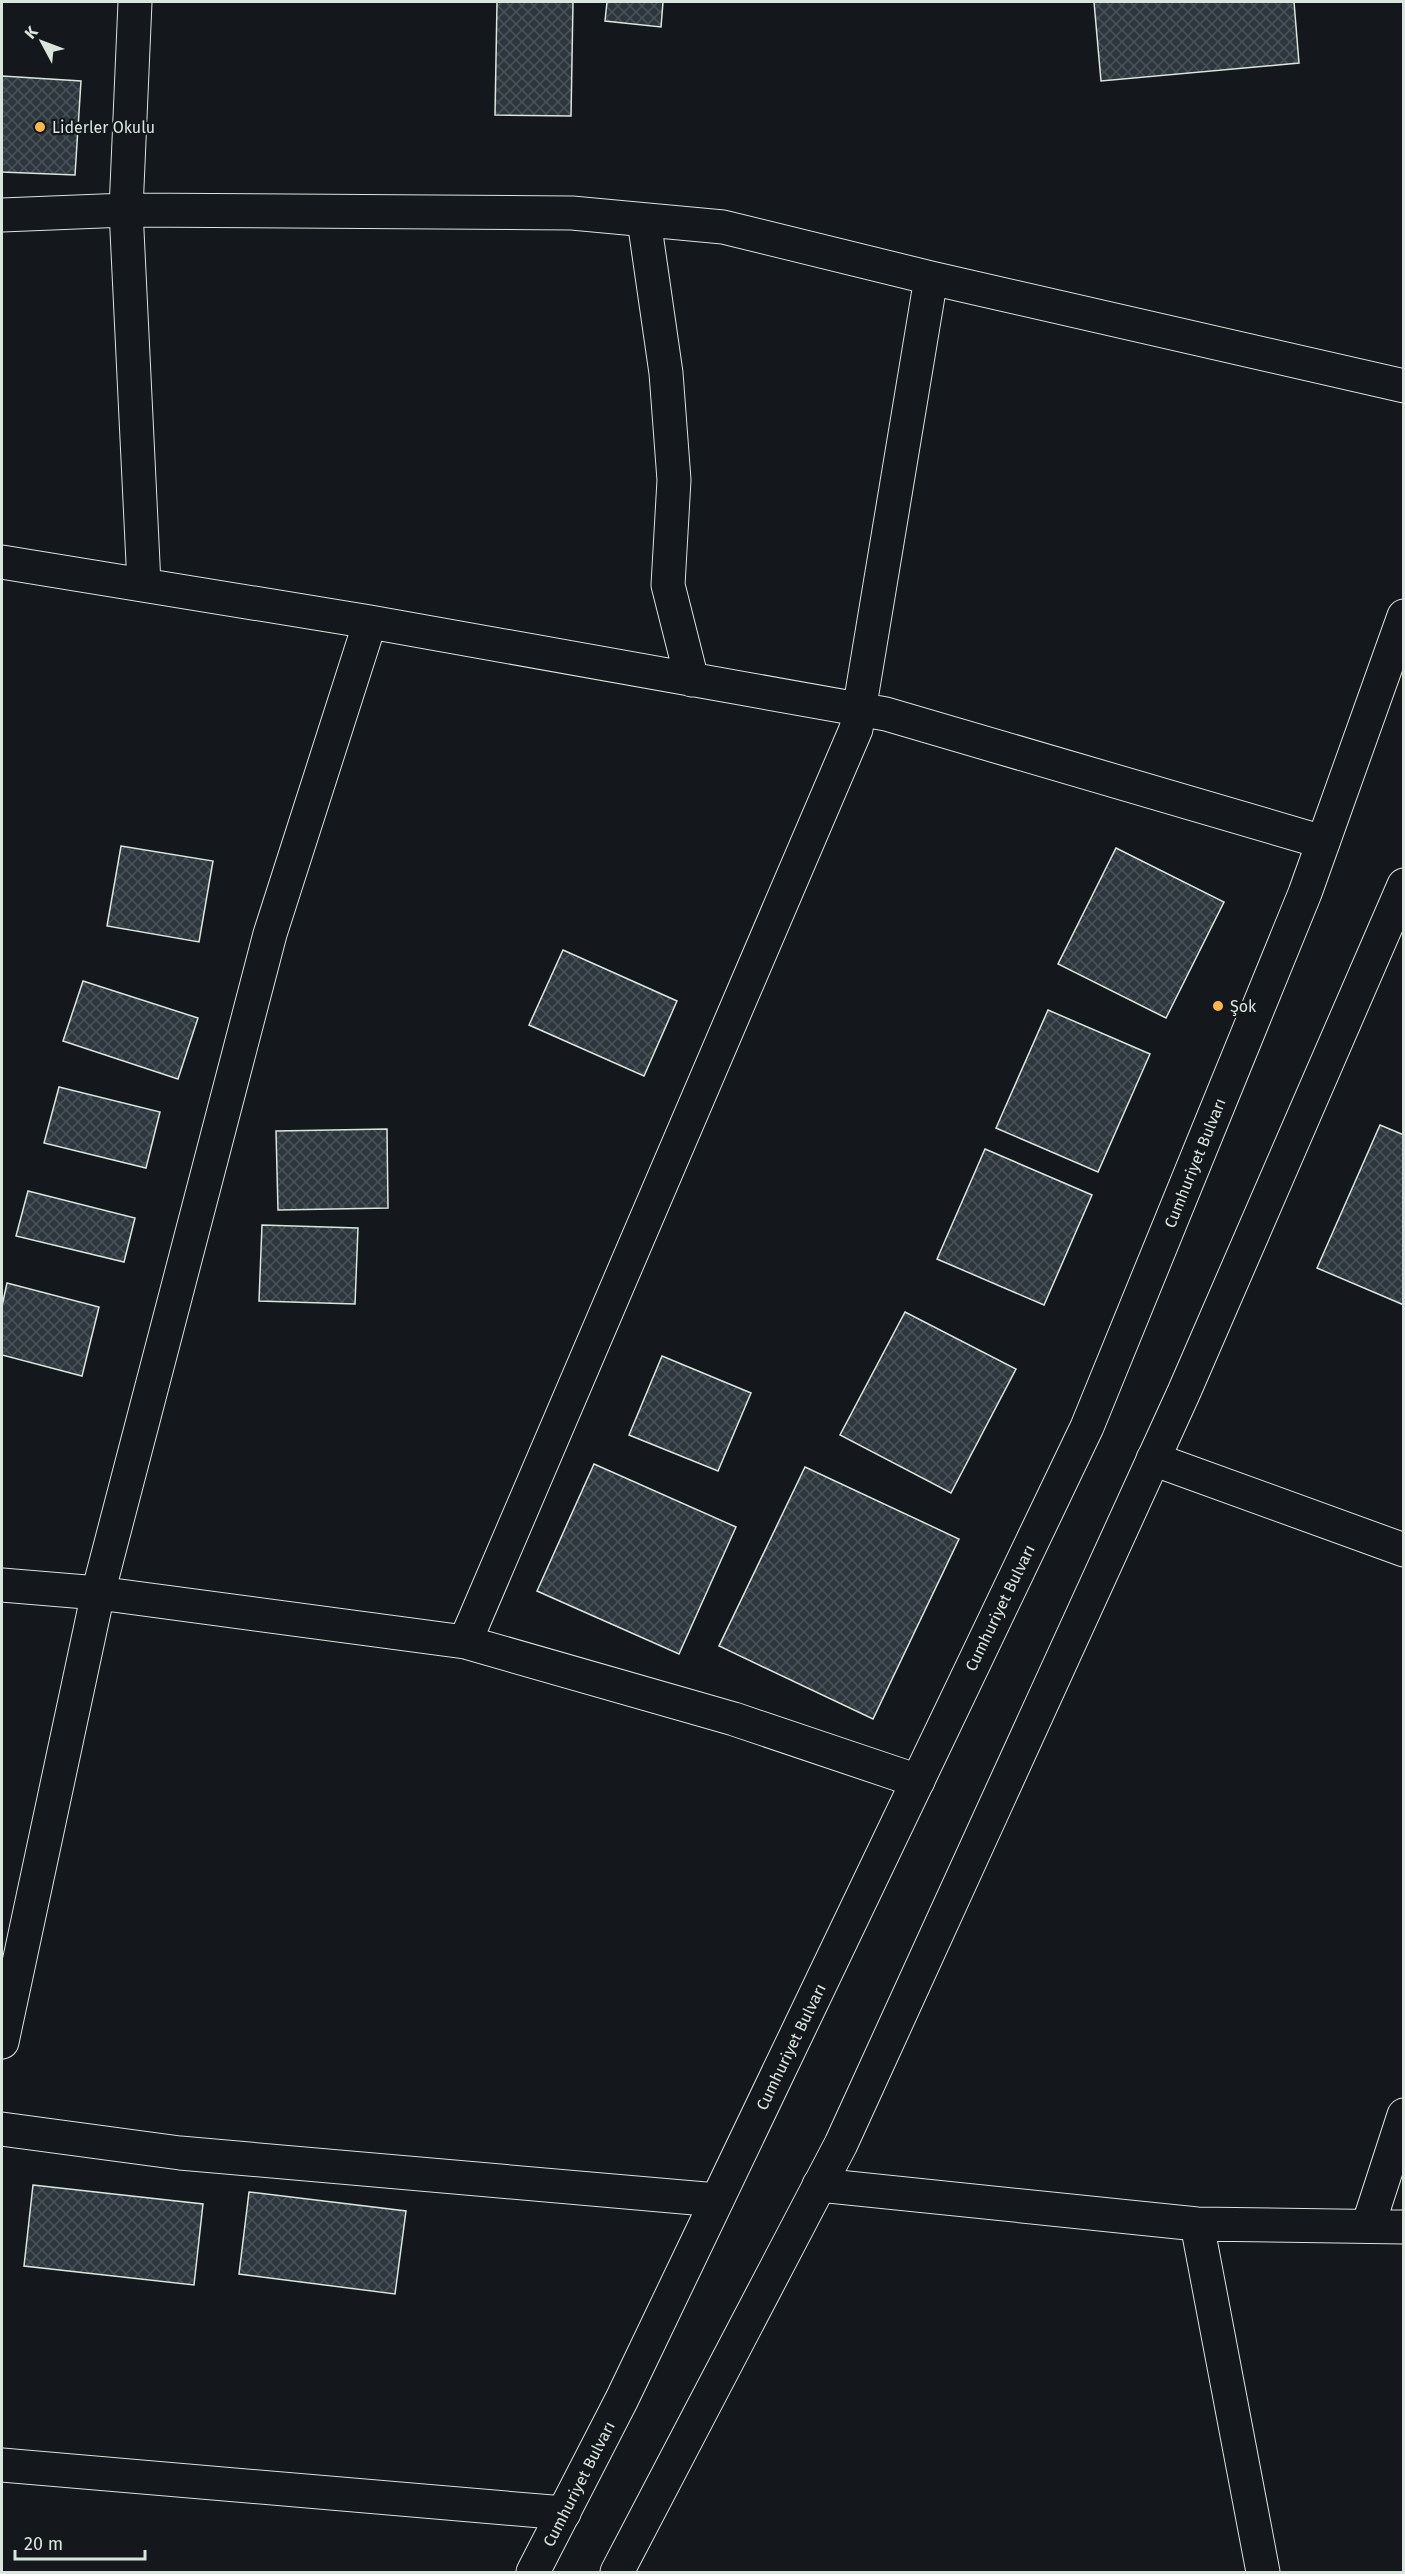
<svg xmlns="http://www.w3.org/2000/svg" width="1405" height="2574" font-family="'Fira Sans',sans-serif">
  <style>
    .building { fill: url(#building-cross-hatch); stroke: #d8e6dc; stroke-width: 1.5 }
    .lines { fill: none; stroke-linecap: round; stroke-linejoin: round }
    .street-casing { stroke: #d8e6dc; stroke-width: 35 }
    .primary-casing { stroke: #d8e6dc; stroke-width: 35 }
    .street { stroke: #14181c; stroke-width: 33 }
    .primary { stroke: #14181c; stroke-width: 33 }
    .poi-dot { fill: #ffb74d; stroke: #14181c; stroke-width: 2 }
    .labels { text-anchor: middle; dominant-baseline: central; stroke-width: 4.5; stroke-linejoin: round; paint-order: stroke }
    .poi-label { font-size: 16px; fill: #d8e6dc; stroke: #14181c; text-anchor: start }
    .street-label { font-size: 16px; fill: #d8e6dc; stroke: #14181c }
  </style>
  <defs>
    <pattern id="building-cross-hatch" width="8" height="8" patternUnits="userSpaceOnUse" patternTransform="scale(1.5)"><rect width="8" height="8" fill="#2c363c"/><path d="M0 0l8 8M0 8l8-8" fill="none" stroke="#4a5358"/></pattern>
  </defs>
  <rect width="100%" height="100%" fill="#14181c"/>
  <!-- building -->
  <path class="building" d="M 497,2 L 573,2 L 571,116 L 495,115 Z
    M 607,2 L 663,2 L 661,27 L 605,21 Z
    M 1094,2 L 1294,2 L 1299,63 L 1101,81 Z
    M 2,76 L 81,81 L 75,175 L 2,172 Z
    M 121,846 L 213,861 L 199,942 L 107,926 Z
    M 1116,848 L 1224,902 L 1166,1018 L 1058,964 Z
    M 563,950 L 677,1001 L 644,1076 L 529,1025 Z
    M 83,981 L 198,1018 L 178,1079 L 63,1041 Z
    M 1048,1010 L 1150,1054 L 1098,1172 L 996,1128 Z
    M 59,1087 L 160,1112 L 146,1168 L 44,1143 Z
    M 1380,1125 L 1404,1135 L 1404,1305 L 1317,1268 Z
    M 387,1129 L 388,1208 L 278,1210 L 276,1131 Z
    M 985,1149 L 1092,1195 L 1044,1305 L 937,1259 Z
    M 28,1191 L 135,1218 L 124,1262 L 16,1236 Z
    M 262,1225 L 358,1228 L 355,1304 L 259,1301 Z
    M 7,1283 L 99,1307 L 82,1376 L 2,1355 L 2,1306 Z
    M 905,1312 L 1016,1369 L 951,1493 L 840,1435 Z
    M 662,1356 L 751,1393 L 718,1471 L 629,1435 Z
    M 594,1464 L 736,1527 L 679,1654 L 537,1591 Z
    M 805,1467 L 959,1539 L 873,1719 L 719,1646 Z
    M 33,2185 L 203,2204 L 194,2285 L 24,2266 Z
    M 249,2192 L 406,2211 L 395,2294 L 239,2274 Z"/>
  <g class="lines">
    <!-- street casing -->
    <g class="street-casing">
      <path id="street" d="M 135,2 L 126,210 L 144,584
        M 2,215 L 126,210 L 572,213 L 723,227 L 931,278 L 1404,386
        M 644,220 L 666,373 L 674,480 L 668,585 L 692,680
        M 2,562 L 370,622 L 886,714 L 1323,842
        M 1153,1459 L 1404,1550
        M 2,1585 L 98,1593 L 465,1642 L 734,1719 L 918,1781
        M 465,1642 L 856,729 L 931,278
        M 2,2042 L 98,1593 L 270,934 L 370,622
        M 2,2129 L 180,2153 L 717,2200
        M 819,2185 L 1197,2224 L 1404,2227
        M 1197,2224 L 1263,2572
        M 1368,2226 L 1404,2115
        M 2,2465 L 564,2513"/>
    </g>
    <!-- primary casing -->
    <g class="primary-casing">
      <path id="primary" d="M 533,2572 L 622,2399 L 1087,1427 L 1305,893 L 1404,616
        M 617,2572 L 841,2144 L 1184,1392 L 1404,885"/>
    </g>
    <!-- street -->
    <use href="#street" class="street"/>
    <!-- primary -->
    <use href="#primary" class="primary"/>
  </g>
  <!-- markers -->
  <g class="poi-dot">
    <circle cx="40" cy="127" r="6"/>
    <circle cx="1218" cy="1006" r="6"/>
  </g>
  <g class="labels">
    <!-- poi labels -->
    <g class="poi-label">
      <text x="52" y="127">Liderler Okulu</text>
      <text x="1230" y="1006">Şok</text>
    </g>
    <!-- street labels -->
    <g class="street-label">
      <text transform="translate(1195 1163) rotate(-68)">Cumhuriyet Bulvarı</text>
      <text transform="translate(1000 1608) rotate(-64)">Cumhuriyet Bulvarı</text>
      <text transform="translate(791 2047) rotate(-64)">Cumhuriyet Bulvarı</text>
      <text transform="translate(579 2484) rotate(-63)">Cumhuriyet Bulvarı</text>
    </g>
  </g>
  <!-- border -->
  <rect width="1405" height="2574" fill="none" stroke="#d8e6dc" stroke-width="6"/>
  <!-- north arrow -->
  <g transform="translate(42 42) rotate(311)" stroke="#14181c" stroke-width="4.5" paint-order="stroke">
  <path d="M0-4.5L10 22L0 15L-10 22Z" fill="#d8e6dc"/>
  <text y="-9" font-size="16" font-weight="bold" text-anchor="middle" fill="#d8e6dc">K</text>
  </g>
  <!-- scale -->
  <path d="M15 2550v9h130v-9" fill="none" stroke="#d8e6dc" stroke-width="3"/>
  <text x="24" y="2550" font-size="18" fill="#d8e6dc" stroke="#14181c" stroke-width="4.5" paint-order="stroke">20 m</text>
</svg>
